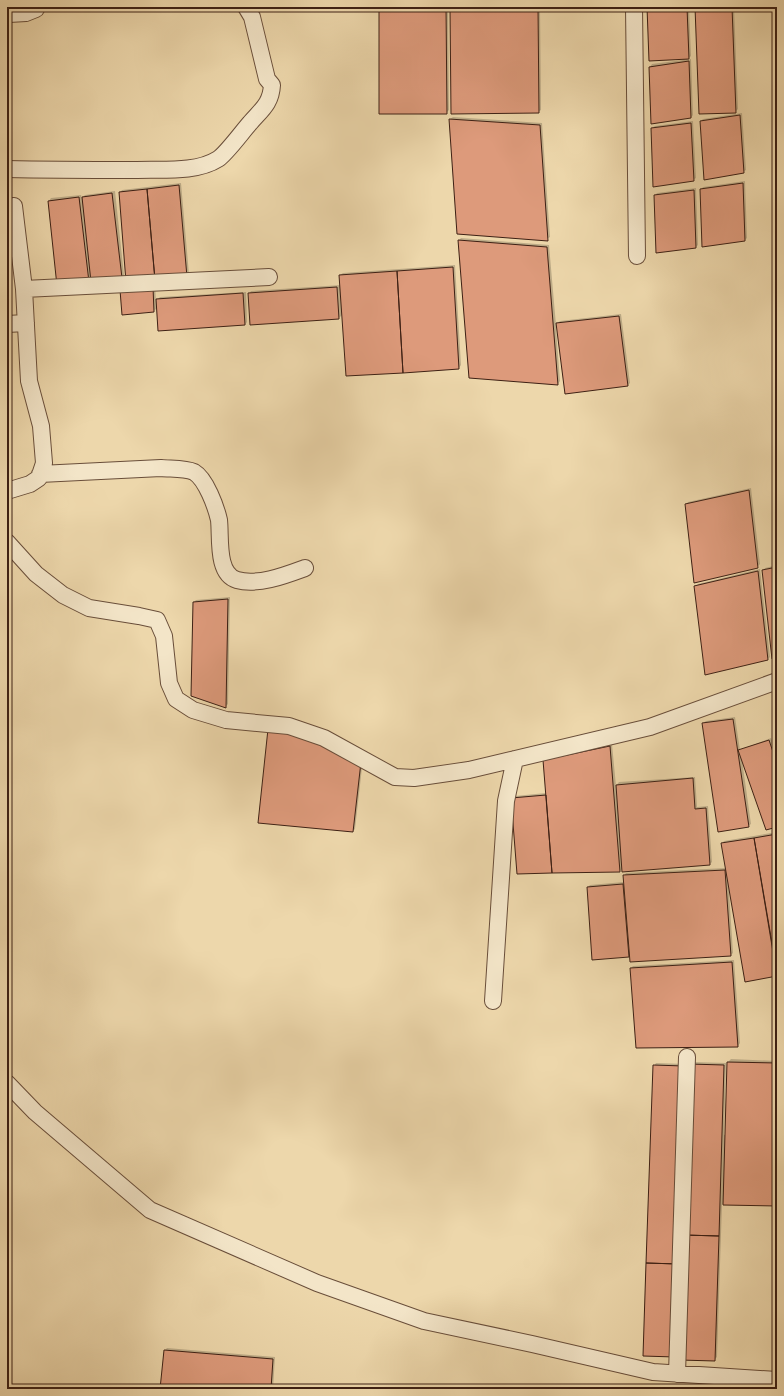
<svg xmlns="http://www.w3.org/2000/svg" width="784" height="1396" font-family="'IM FELL Double Pica',serif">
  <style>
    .shadow { fill: #0003 }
    .building { fill: #dd9a7b; stroke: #3d2014 }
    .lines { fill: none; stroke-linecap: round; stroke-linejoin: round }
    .minor-casing { stroke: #694e3a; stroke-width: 18 }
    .minor { stroke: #f3e5c8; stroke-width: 16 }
  </style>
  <rect width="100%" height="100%" fill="#edd7ab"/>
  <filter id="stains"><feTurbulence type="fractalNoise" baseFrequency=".005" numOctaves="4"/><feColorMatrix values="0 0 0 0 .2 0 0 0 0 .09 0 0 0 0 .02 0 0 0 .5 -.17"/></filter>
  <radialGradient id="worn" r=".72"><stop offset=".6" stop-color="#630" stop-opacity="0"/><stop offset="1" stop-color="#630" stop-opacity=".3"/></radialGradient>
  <!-- shadow -->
  <path class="shadow" d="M 380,7 L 448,7 L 449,110 L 446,113 Z
    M 451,7 L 540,7 L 541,110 L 538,112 Z
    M 648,7 L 689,7 L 691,56 L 687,60 L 691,59 L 693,115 L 691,118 L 650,67 L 652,64 L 683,60 Z
    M 696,7 L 734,7 L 738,109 L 735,112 Z
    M 742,113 L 746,170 L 743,172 L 701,121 L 703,119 Z
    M 453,117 L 542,123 L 550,237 L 547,239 L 458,234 L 450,119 Z
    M 693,121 L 696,178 L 693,180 L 652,128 L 655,126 Z
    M 745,181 L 747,238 L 745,240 L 701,190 L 703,187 Z
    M 181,183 L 189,274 L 186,276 L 120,193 L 122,190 Z
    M 696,188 L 698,245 L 696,247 L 655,196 L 657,193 Z
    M 115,191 L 124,275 L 122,277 L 58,285 L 49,201 L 51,198 L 81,195 L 82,198 L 85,195 Z
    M 461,238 L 549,245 L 556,325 L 560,321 L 621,314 L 630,383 L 627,386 L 558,328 L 556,328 L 560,381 L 558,384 L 469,377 L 459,240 Z
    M 455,265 L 461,365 L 459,368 L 343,314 L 339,318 L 249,294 L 251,291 L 341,285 L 340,275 L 343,273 Z
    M 155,286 L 156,301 L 160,297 L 246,292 L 247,322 L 245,325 L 159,330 L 158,307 L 154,311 L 123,313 Z
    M 751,488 L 760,564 L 757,567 L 686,505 L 688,502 Z
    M 777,565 L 777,657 L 763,571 L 765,568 Z
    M 760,569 L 770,657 L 768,659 L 696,587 L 698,584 Z
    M 230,597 L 228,704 L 226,706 L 192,695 L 194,602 L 196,600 Z
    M 735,717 L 740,750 L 771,738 L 777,755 L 777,826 L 742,760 L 751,824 L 748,826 L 703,723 L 706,721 Z
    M 612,744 L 616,786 L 619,782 L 695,777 L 697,807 L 708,806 L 712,862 L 710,864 L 623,868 L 620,871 L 518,873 L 515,796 L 546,793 L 546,758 Z
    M 363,759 L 355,829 L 353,831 L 259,822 Z
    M 777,832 L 777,975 L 746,981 L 730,892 L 729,892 L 733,953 L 731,955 L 630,961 L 630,956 L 593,959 L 588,887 L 590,885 L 624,882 L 624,876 L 626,873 L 726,868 L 722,844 L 724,841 Z
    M 734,960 L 740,1043 L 738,1046 L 637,1047 L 631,968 L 633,966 Z
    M 731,1059 L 777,1061 L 777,1205 L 722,1204 L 717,1357 L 714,1360 L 693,1062 L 726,1063 L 724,1135 L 726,1135 L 728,1062 Z
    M 656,1063 L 686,1064 L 677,1353 L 654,1066 Z
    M 167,1348 L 275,1357 L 273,1389 L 161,1389 L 164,1351 Z"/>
  <!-- building -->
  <path class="building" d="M 379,7 L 446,7 L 447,114 L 379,114 Z
    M 450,7 L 538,7 L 539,113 L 451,114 Z
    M 647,7 L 687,7 L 689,59 L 649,61 Z
    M 695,7 L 732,7 L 736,113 L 699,114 Z
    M 689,61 L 691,118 L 651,124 L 649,67 Z
    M 740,115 L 744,173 L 704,180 L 700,121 Z
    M 449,119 L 540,125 L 548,241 L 457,234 Z
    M 691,123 L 694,181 L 653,187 L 651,128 Z
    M 743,183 L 745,241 L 702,247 L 700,189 Z
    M 179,185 L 187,277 L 155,280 L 147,189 Z
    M 147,189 L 155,280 L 126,282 L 119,192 Z
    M 694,190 L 696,248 L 656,253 L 654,195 Z
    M 112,193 L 122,278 L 91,282 L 82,197 Z
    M 79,197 L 89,282 L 57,286 L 48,201 Z
    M 458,240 L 547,247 L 558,385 L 469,378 Z
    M 453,267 L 459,369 L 403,373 L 397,271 Z
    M 397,271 L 403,373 L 346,376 L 339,275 Z
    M 153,287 L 154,312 L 122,315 L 120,290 Z
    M 337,287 L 339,319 L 250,325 L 248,293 Z
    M 243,293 L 245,325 L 158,331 L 156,299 Z
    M 619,316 L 628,386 L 565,394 L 556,323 Z
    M 749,490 L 758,568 L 694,583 L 685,504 Z
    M 777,567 L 777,658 L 772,659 L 762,570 Z
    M 758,571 L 768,660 L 705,675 L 694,586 Z
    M 228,599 L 226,708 L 191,696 L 193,602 Z
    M 733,719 L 749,827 L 718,832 L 702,723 Z
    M 268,729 L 298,732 L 361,762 L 353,832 L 258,823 Z
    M 769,740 L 777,764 L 777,827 L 766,830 L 738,750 Z
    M 610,746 L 620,872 L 552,873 L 543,760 Z
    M 693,778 L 695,809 L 706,808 L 710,865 L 622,872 L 616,785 Z
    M 546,795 L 552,873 L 517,874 L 511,798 Z
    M 777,834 L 777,972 L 754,838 Z
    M 754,838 L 777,976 L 745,982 L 721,843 Z
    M 725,870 L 731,956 L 630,962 L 623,875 Z
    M 623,884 L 629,957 L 592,960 L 587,887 Z
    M 732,962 L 738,1047 L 636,1048 L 630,968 Z
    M 727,1062 L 777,1063 L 777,1206 L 723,1205 Z
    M 689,1064 L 724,1065 L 719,1236 L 684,1235 Z
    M 653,1065 L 684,1066 L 678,1264 L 646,1263 Z
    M 684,1235 L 719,1236 L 715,1361 L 680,1360 Z
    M 646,1263 L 678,1264 L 675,1357 L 643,1356 Z
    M 164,1350 L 273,1359 L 271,1389 L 160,1389 Z"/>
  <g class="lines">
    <!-- minor casing -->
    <g class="minor-casing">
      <path id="minor" d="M 634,7 L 637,256
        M 7,12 L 9,14 L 26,13 L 36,9
        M 7,169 C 50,170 94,170 137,170 C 162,169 196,173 218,159 C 226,154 242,132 250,123 C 261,110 271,104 272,85 L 267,79 L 252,17 L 246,7
        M 24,289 L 269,277
        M 7,324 L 26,323
        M 40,474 L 161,468 C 171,469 185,468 194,472 C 206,479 216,507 219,520 C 221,537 216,574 237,580 C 258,586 286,575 305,568
        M 7,491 L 30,484 L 39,478 L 44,463 L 41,426 L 29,381 L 24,289 L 14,206
        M 7,542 L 36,574 L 63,595 L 89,608 L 139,616 L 157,620 L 164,636 L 169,683 L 176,699 L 193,710 L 226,720 L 289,726 L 324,738 L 395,777 L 414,778 L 469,770 L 650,727 L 777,681
        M 493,1001 L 506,801 L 515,759
        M 7,1083 L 35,1112 L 150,1210 L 317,1283 L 424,1321 L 532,1344 L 653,1372 L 777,1380
        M 677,1374 L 687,1057"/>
    </g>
    <!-- minor -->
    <use href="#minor" class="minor"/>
  </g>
  <!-- margin -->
  <rect width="784" height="1396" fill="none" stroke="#edd7ab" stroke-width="24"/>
  <rect x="8" y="8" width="768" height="1380" fill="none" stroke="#3d2014" stroke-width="2"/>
  <rect x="12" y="12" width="760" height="1372" fill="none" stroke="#3d2014"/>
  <rect width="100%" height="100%" filter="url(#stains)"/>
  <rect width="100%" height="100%" fill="url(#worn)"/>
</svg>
